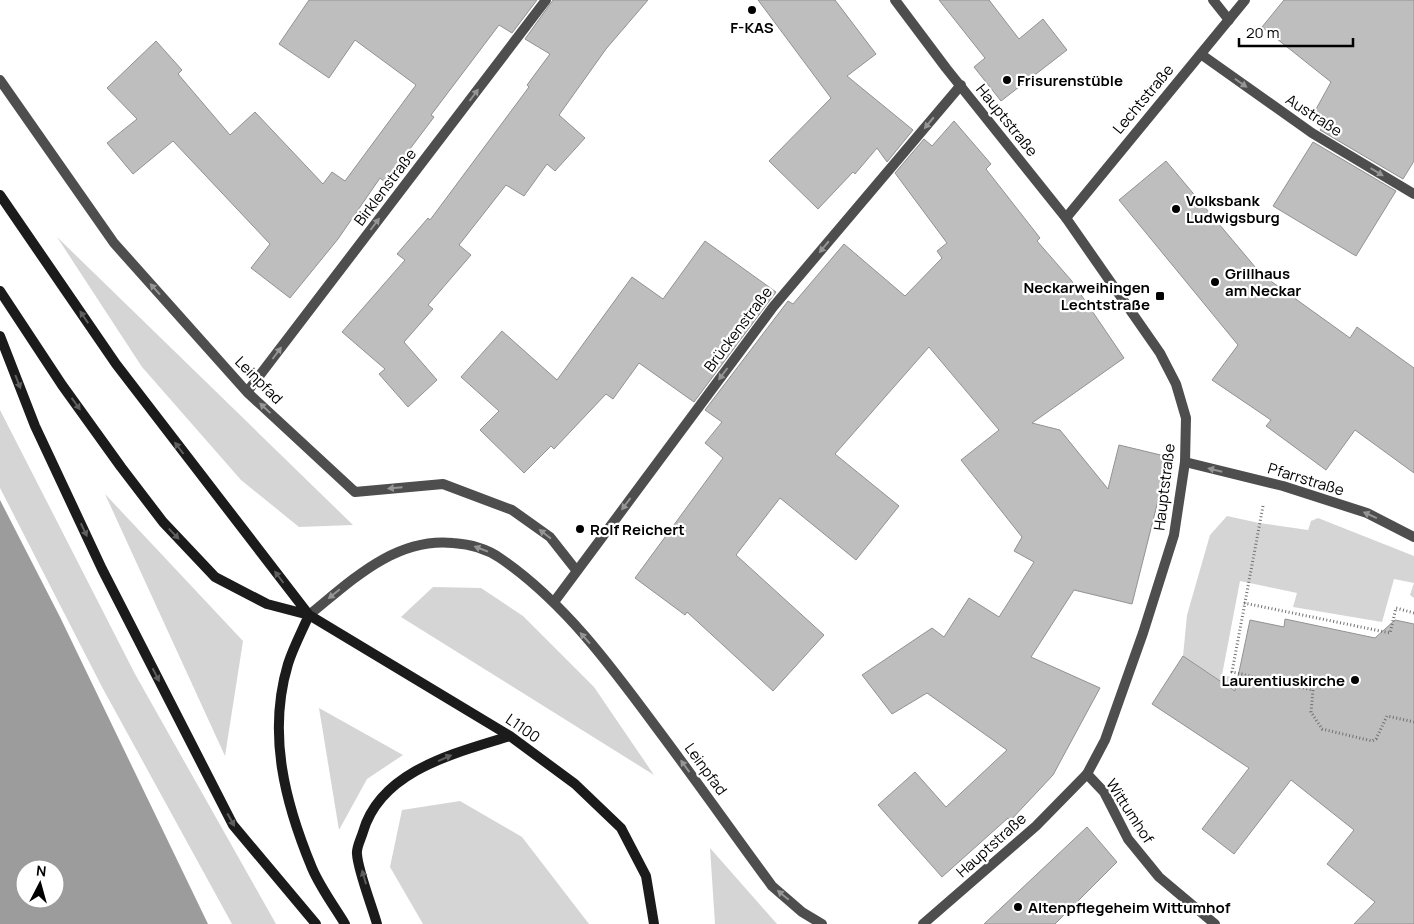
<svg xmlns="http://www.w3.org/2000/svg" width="1414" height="924" font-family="Manrope,sans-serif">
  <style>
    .green { fill: #d5d5d5 }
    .water { fill: #9c9c9c; fill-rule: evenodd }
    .building { fill: #bebebe; stroke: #929292 }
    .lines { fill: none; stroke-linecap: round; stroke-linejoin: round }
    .path { stroke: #707070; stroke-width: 3; stroke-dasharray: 1 2.5; stroke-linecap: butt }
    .minor { stroke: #4e4e4e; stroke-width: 10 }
    .tertiary { stroke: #4e4e4e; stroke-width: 10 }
    .secondary { stroke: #1b1b1b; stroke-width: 10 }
    .oneway { fill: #959595 }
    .oneway2 { fill: #5f5f5f }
    .poi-dot { fill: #000; stroke: #fff; stroke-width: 2 }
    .labels { text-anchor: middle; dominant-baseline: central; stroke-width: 4.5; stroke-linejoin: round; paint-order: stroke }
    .poi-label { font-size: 15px; font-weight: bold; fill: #000; stroke: #fff; text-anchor: start }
    .street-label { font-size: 15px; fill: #000; stroke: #fff }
  </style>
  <rect width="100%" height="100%" fill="#fff"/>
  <!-- green -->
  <path class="green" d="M 57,237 L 353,525 L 299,527 L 241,480 L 142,367 Z
    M 0,410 L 135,674 L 276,924 L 232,924 L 102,687 L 0,488 Z
    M 105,494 L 243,641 L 225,756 Z
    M 1227,516 L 1259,523 L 1308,530 L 1311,521 L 1318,518 L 1414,556 L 1414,598 L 1410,595 L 1414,583 L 1394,579 L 1382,622 L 1293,607 L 1297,593 L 1240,581 L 1222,675 L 1309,695 L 1280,720 L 1183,656 L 1187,615 L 1210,535 Z
    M 433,587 L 481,588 L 523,616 L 594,687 L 654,775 L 401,617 Z
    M 319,708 L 403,755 L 367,779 L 339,830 Z
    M 460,801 L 522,837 L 589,924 L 423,924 L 390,867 L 402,810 Z
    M 710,848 L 777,924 L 715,924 Z"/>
  <!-- water -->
  <path class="water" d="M 0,500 L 60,617 L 208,924 L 0,924 ZM 25,869 L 55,869 L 55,899 L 25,899 Z"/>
  <!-- building -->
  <path class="building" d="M 309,0 L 537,0 L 512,33 L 499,25 L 431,115 L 434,117 L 385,182 L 380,178 L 338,239 L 290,298 L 251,268 L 270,244 L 173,141 L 133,174 L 107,143 L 137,119 L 107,88 L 156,41 L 182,70 L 178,74 L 230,135 L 255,112 L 323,184 L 332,172 L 345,181 L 416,85 L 355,40 L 329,78 L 279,44 Z
    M 553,0 L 648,0 L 606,49 L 559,115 L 585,138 L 555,171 L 547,164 L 524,196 L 506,185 L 459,245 L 471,255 L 428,305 L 433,309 L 404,342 L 437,380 L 408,407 L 379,374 L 385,369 L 342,332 L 405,260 L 397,254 L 428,218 L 430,220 L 529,87 L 527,85 L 550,54 L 525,39 Z
    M 758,0 L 835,0 L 876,54 L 847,76 L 913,130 L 887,162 L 877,148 L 855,174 L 853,172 L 818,209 L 769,161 L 831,98 Z
    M 939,0 L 989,0 L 1019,39 L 1043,19 L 1067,50 L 1001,101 L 974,67 L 985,58 Z
    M 1284,0 L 1414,0 L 1414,161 L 1403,179 L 1320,130 L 1327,118 L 1315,111 L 1331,82 L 1262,27 Z
    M 954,121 L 991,164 L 986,169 L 1040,238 L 1037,241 L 1071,280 L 1124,358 L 1032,423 L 1060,430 L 1108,489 L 1119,445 L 1169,457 L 1132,604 L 1074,590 L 1031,657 L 1100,688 L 1053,775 L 1010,821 L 1008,818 L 942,877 L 878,805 L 915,772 L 946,807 L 1007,750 L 927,693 L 892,714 L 862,675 L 932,628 L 944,637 L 969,598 L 999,617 L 1034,562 L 1014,551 L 1022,537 L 961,460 L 999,430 L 929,347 L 835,454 L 899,506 L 856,560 L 780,498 L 736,555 L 824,635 L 773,691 L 687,612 L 685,615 L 635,578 L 723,458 L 705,443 L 722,422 L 705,410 L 788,301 L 793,304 L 844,244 L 905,296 L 942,258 L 937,251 L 947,243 L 895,173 L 924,139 L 932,146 Z
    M 1313,142 L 1396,191 L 1356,256 L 1273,206 Z
    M 1166,161 L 1261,274 L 1350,338 L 1357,327 L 1414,368 L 1414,473 L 1355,430 L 1326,470 L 1266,426 L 1271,420 L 1212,380 L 1238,345 L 1119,200 Z
    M 705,241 L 776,292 L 694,402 L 639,363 L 613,399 L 606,394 L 554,449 L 551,446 L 524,473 L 480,430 L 499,411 L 461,377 L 502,331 L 557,380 L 632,277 L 663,299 Z
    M 1285,619 L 1375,638 L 1395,620 L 1414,624 L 1414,924 L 1354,924 L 1375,902 L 1327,864 L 1354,830 L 1291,780 L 1234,854 L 1202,829 L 1249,768 L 1152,704 L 1183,656 L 1235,691 L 1250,620 L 1284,627 Z
    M 1087,827 L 1117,862 L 1055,924 L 984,924 Z"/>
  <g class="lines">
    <!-- path -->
    <path class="path" d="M 1263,506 L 1232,672 L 1313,690 L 1311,712 L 1322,729 L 1372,741 L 1376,739 L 1387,716 L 1414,722
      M 1244,603 L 1390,633 L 1396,608 L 1414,613"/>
    <!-- minor -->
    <path class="minor" d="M 895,0 L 946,68 L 1066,218
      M 1213,0 L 1229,20
      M 1202,55 L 1312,133 L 1414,194
      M 0,80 L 114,243 L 247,392 L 355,492 L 443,484 L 512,510 L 550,537 L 576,570
      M 247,392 L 546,0
      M 1185,462 L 1283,486 L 1367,513 L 1414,537
      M 554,602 L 773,307 L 961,85
      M 1087,774 L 1104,792 L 1128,839 L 1159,877 L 1215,924"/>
    <!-- tertiary -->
    <path class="tertiary" d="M 309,615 C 351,581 395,537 453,543 C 469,544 487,549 500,558 C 563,601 611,666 656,727 C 695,779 733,833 772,886 L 802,912 L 822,924
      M 923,924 L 1036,826 L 1087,774 L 1105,740 L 1143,633 L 1174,535 L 1185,462 L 1186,418 L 1176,384 L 1160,353 L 1066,218 L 1245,0"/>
    <!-- secondary -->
    <path class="secondary" d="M 0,195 L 116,364 L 309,615
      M 0,291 L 62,385 L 121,467 L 163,522 L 215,577 L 267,604 L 309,615 L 510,736 L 575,784 L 621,828 L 646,876 L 654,924
      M 0,336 L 35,426 L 102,569 L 233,825 L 316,924
      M 309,615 C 302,631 293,648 288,664 C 267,734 285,803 312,868 C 320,887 334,906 345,924
      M 377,924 C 372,906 358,871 357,854 C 356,848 361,839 363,832 C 381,770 456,753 510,736"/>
  </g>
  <!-- one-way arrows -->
  <defs><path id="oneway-solid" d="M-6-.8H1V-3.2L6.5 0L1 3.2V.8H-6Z" transform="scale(1.25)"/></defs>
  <g class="oneway">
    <use href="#oneway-solid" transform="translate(1241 83) rotate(35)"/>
    <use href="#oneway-solid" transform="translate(474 95) rotate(-53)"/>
    <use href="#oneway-solid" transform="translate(929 123) rotate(130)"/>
    <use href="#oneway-solid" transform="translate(1377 172) rotate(31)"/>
    <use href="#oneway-solid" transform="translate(375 224) rotate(-53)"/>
    <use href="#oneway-solid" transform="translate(824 247) rotate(130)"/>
    <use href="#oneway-solid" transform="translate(155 289) rotate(-132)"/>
    <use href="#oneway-solid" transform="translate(277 353) rotate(-53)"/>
    <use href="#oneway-solid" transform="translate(723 374) rotate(127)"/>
    <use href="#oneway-solid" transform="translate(265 408) rotate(-137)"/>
    <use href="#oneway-solid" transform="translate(1215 470) rotate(-166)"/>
    <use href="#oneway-solid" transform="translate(395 488) rotate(175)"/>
    <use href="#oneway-solid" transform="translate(626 504) rotate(127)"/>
    <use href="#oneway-solid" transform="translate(1370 515) rotate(-156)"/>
    <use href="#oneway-solid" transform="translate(545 534) rotate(-142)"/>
    <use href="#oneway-solid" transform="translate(481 549) rotate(-159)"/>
    <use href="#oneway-solid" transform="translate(334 594) rotate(141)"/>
    <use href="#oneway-solid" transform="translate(585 638) rotate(-132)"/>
    <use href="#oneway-solid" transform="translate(685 766) rotate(-126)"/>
    <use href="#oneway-solid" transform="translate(783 895) rotate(-140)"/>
  </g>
  <g class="oneway2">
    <use href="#oneway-solid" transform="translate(84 317) rotate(-124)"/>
    <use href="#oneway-solid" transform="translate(18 382) rotate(69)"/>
    <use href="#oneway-solid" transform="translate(76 404) rotate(54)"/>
    <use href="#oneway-solid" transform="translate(179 448) rotate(-127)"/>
    <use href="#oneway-solid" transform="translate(84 530) rotate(65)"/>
    <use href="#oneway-solid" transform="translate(174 534) rotate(46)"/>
    <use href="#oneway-solid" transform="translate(279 577) rotate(-127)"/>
    <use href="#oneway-solid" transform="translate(156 675) rotate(63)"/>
    <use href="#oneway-solid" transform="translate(445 758) rotate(-24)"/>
    <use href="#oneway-solid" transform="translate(231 820) rotate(61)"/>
    <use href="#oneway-solid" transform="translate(364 877) rotate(-106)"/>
  </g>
  <!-- markers -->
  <g class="poi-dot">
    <circle cx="752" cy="10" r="5"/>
    <circle cx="1007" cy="80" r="5"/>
    <circle cx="1176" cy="209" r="5"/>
    <circle cx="1215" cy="282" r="5"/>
    <rect x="1155" y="291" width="10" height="10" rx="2.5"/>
    <circle cx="580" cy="529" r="5"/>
    <circle cx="1355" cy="680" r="5"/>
    <circle cx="1018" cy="907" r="5"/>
  </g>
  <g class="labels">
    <!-- poi labels -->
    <g class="poi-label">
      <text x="752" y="27" text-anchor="middle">F-KAS</text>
      <text x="1017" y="80">Frisurenstüble</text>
      <text x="1186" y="200">Volksbank<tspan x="1186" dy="17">Ludwigsburg</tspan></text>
      <text x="1225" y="273">Grillhaus<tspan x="1225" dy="17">am Neckar</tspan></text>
      <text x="1150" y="287" text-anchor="end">Neckarweihingen<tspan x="1150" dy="17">Lechtstraße</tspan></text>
      <text x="590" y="529">Rolf Reichert</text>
      <text x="1345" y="680" text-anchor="end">Laurentiuskirche</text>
      <text x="1028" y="907">Altenpflegeheim Wittumhof</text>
    </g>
    <!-- street labels -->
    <g class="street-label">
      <text transform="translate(1143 99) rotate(-50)">Lechtstraße</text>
      <text transform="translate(1314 115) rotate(33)">Austraße</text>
      <text transform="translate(1007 120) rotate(51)">Hauptstraße</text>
      <text transform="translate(385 187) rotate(-53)">Birklenstraße</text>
      <text transform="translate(738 329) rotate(-53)">Brückenstraße</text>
      <text transform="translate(259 380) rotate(45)">Leinpfad</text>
      <text transform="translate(1306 479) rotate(17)">Pfarrstraße</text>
      <text transform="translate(1164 487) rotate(-83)">Hauptstraße</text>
      <text transform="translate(523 728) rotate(35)">L1100</text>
      <text transform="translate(706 769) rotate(54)">Leinpfad</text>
      <text transform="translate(1130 811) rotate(57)">Wittumhof</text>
      <text transform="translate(991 845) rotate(-42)">Hauptstraße</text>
    </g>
  </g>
  <!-- north arrow -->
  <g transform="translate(40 884) rotate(6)"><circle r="24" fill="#ffffff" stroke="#999999"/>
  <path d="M0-4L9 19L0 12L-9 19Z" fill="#000000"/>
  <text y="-8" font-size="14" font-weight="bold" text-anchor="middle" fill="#000000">N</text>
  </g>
  <!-- scale -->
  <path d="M1239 38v8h114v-8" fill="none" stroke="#000000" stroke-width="2.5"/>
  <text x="1246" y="38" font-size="15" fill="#000000" stroke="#ffffff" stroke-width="4" paint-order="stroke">20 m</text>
</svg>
